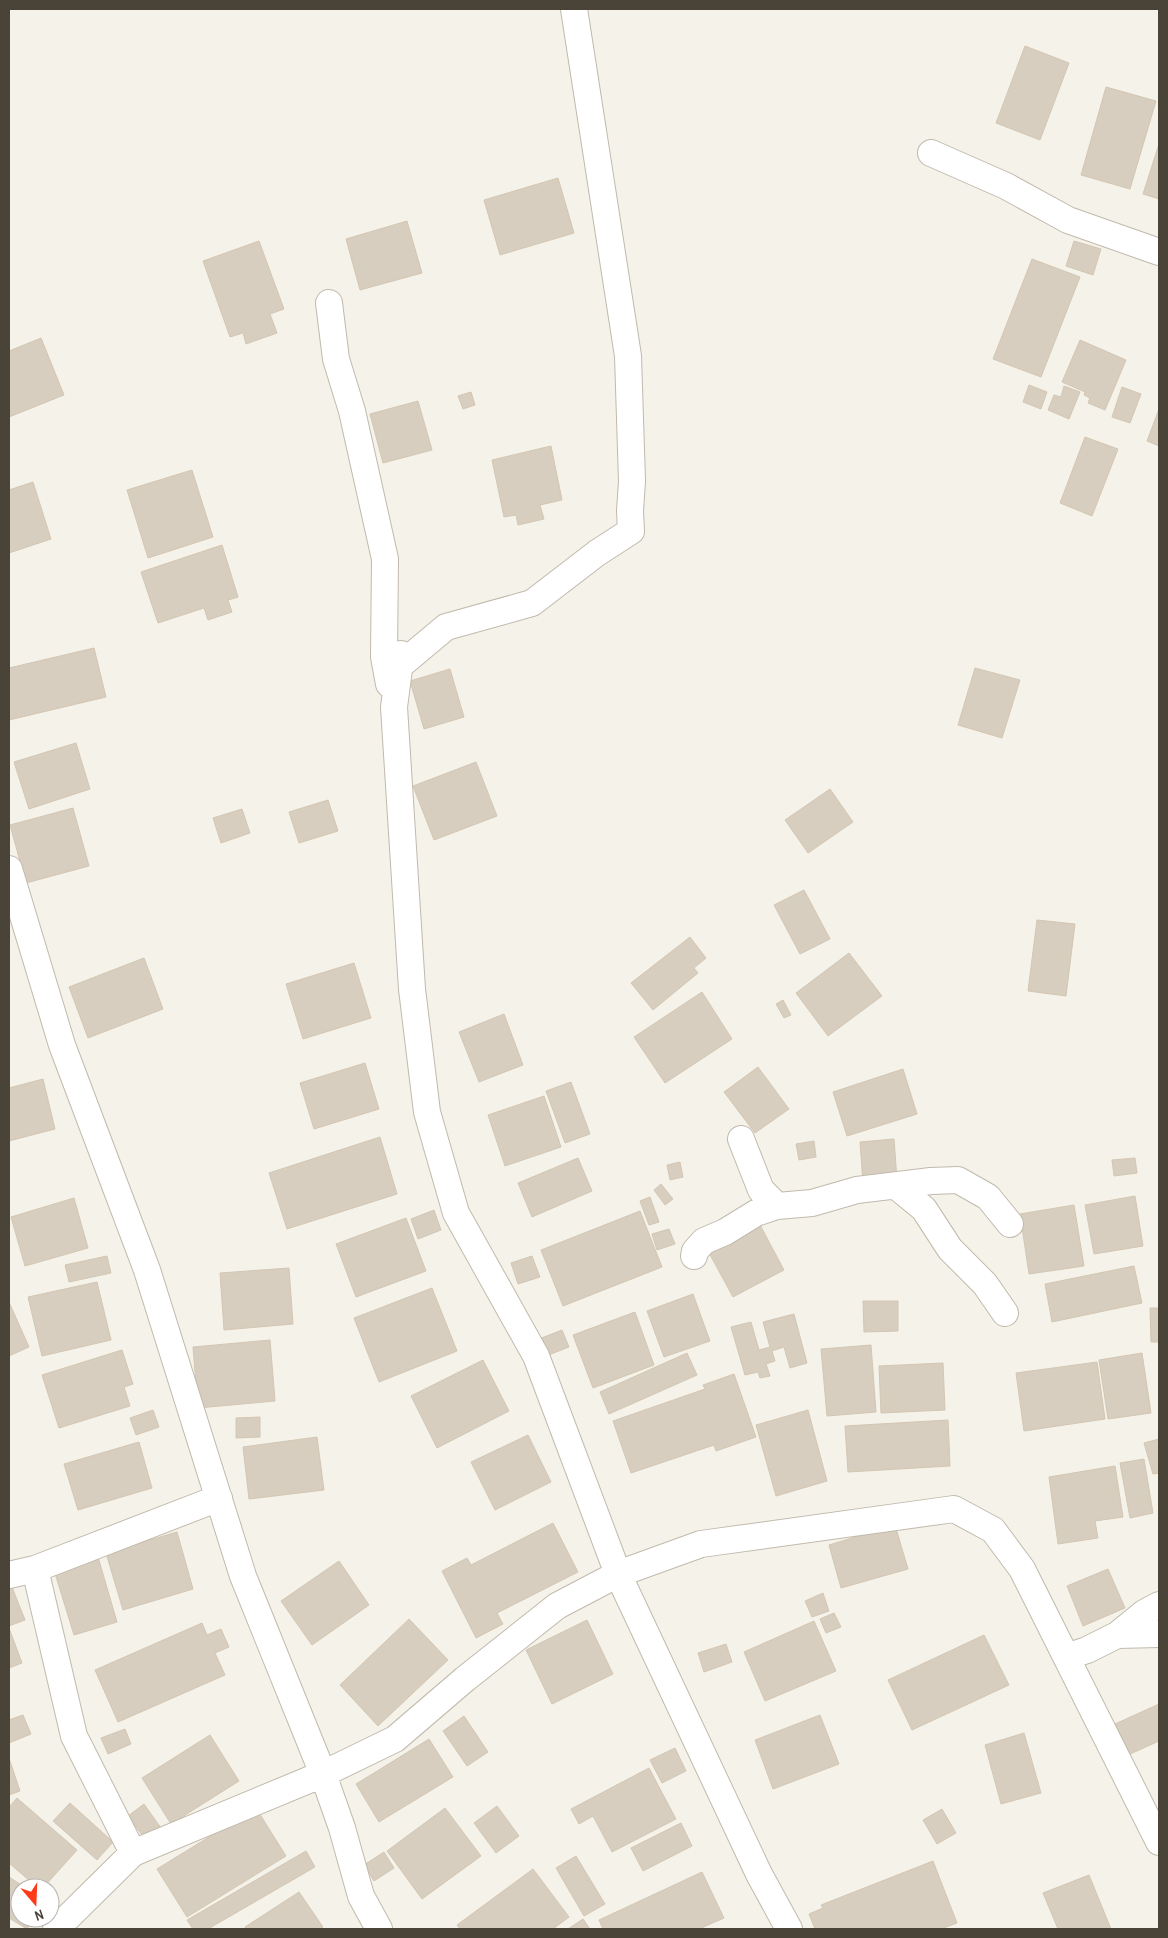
<svg xmlns="http://www.w3.org/2000/svg" width="1168" height="1938" font-family="'Archivo Narrow',sans-serif">
  <style>
    .building { fill: #d8cebf; stroke: #d3c6b2 }
    .lines { fill: none; stroke-linecap: round; stroke-linejoin: round }
    .street-casing { stroke: #c1baac; stroke-width: 28 }
    .street { stroke: #fff; stroke-width: 26 }
  </style>
  <rect width="100%" height="100%" fill="#f5f2ea"/>
  <!-- building -->
  <path class="building" d="M 1025,46 L 1069,63 L 1040,140 L 996,123 Z
    M 1106,87 L 1156,101 L 1130,189 L 1081,175 Z
    M 1159,144 L 1159,199 L 1143,194 Z
    M 558,178 L 574,233 L 500,255 L 484,200 Z
    M 407,221 L 422,273 L 360,290 L 346,239 Z
    M 259,241 L 284,309 L 270,314 L 277,333 L 246,344 L 243,333 L 230,337 L 203,261 Z
    M 1074,241 L 1101,249 L 1093,275 L 1066,266 Z
    M 1032,259 L 1080,277 L 1041,377 L 993,359 Z
    M 41,338 L 64,395 L 9,417 L 9,351 Z
    M 1080,340 L 1126,360 L 1105,410 L 1088,403 L 1090,398 L 1084,395 L 1085,392 L 1062,382 Z
    M 1029,385 L 1047,392 L 1041,409 L 1023,402 Z
    M 1064,386 L 1080,392 L 1069,419 L 1048,410 L 1054,395 L 1061,397 Z
    M 1122,387 L 1141,394 L 1130,423 L 1112,417 Z
    M 471,392 L 475,405 L 463,409 L 458,396 Z
    M 418,401 L 432,450 L 383,463 L 370,414 Z
    M 1159,409 L 1159,446 L 1147,441 Z
    M 1085,437 L 1118,449 L 1092,516 L 1060,503 Z
    M 551,446 L 562,500 L 540,505 L 544,519 L 518,525 L 516,515 L 504,517 L 492,460 Z
    M 192,470 L 213,537 L 148,558 L 127,490 Z
    M 33,482 L 51,539 L 9,553 L 9,490 Z
    M 222,545 L 238,597 L 228,600 L 232,612 L 208,620 L 204,608 L 158,623 L 141,572 Z
    M 94,648 L 106,697 L 9,720 L 9,668 Z
    M 975,668 L 1020,680 L 1002,738 L 958,725 Z
    M 450,669 L 464,717 L 424,729 L 410,681 Z
    M 76,743 L 90,789 L 29,809 L 14,762 Z
    M 476,762 L 497,816 L 434,840 L 413,786 Z
    M 830,789 L 853,822 L 808,853 L 785,820 Z
    M 328,800 L 338,831 L 299,843 L 289,812 Z
    M 73,808 L 89,866 L 26,883 L 10,825 Z
    M 242,809 L 250,833 L 221,843 L 213,818 Z
    M 804,890 L 830,939 L 800,954 L 774,905 Z
    M 1037,920 L 1075,924 L 1066,996 L 1028,991 Z
    M 690,937 L 706,958 L 694,968 L 698,973 L 653,1010 L 631,983 Z
    M 849,953 L 882,996 L 828,1036 L 796,993 Z
    M 144,958 L 163,1009 L 88,1038 L 69,987 Z
    M 354,963 L 371,1018 L 303,1039 L 286,984 Z
    M 702,992 L 732,1039 L 665,1083 L 634,1037 Z
    M 783,1000 L 791,1015 L 784,1018 L 776,1004 Z
    M 504,1014 L 523,1065 L 479,1082 L 459,1032 Z
    M 365,1063 L 379,1109 L 314,1129 L 300,1083 Z
    M 758,1067 L 789,1109 L 755,1133 L 724,1092 Z
    M 903,1069 L 917,1114 L 847,1136 L 833,1092 Z
    M 43,1079 L 55,1129 L 9,1141 L 9,1088 Z
    M 571,1082 L 590,1134 L 565,1143 L 546,1091 Z
    M 544,1096 L 561,1147 L 505,1166 L 488,1115 Z
    M 380,1137 L 397,1194 L 287,1229 L 269,1173 Z
    M 894,1139 L 897,1180 L 863,1183 L 860,1142 Z
    M 814,1141 L 816,1157 L 799,1160 L 796,1144 Z
    M 578,1158 L 592,1191 L 532,1217 L 518,1183 Z
    M 1135,1158 L 1137,1173 L 1114,1176 L 1112,1160 Z
    M 680,1162 L 683,1177 L 670,1180 L 667,1165 Z
    M 661,1184 L 673,1199 L 665,1205 L 654,1190 Z
    M 1135,1196 L 1143,1246 L 1094,1254 L 1085,1205 Z
    M 650,1197 L 659,1222 L 649,1225 L 640,1201 Z
    M 74,1198 L 88,1248 L 25,1266 L 11,1217 Z
    M 1074,1205 L 1084,1266 L 1029,1274 L 1020,1214 Z
    M 434,1210 L 441,1230 L 418,1239 L 411,1219 Z
    M 640,1211 L 662,1267 L 563,1306 L 541,1250 Z
    M 406,1218 L 426,1271 L 356,1297 L 336,1244 Z
    M 759,1223 L 784,1270 L 733,1297 L 708,1251 Z
    M 669,1229 L 675,1244 L 657,1250 L 652,1234 Z
    M 107,1256 L 111,1273 L 69,1282 L 65,1265 Z
    M 532,1256 L 540,1277 L 518,1284 L 511,1263 Z
    M 1134,1266 L 1142,1303 L 1052,1322 L 1045,1284 Z
    M 289,1268 L 293,1324 L 224,1330 L 220,1273 Z
    M 97,1282 L 111,1340 L 42,1356 L 28,1297 Z
    M 432,1288 L 457,1351 L 379,1382 L 354,1318 Z
    M 693,1294 L 710,1341 L 664,1357 L 647,1311 Z
    M 863,1301 L 898,1301 L 898,1331 L 864,1332 Z
    M 9,1302 L 29,1347 L 9,1356 Z
    M 1150,1308 L 1159,1308 L 1159,1342 L 1151,1342 Z
    M 635,1312 L 654,1365 L 593,1388 L 573,1335 Z
    M 794,1314 L 807,1363 L 790,1368 L 784,1347 L 772,1351 L 775,1361 L 766,1364 L 770,1376 L 760,1378 L 758,1372 L 745,1375 L 731,1327 L 751,1322 L 759,1350 L 770,1347 L 763,1322 Z
    M 562,1330 L 569,1347 L 546,1356 L 539,1339 Z
    M 270,1340 L 275,1401 L 198,1408 L 193,1347 Z
    M 871,1345 L 876,1412 L 827,1416 L 821,1349 Z
    M 122,1350 L 133,1384 L 124,1387 L 130,1406 L 59,1428 L 42,1375 Z
    M 687,1353 L 697,1375 L 609,1414 L 600,1392 Z
    M 1142,1353 L 1151,1413 L 1108,1419 L 1099,1360 Z
    M 483,1360 L 509,1411 L 437,1448 L 411,1396 Z
    M 1097,1362 L 1105,1419 L 1024,1431 L 1016,1373 Z
    M 943,1363 L 945,1410 L 881,1413 L 879,1366 Z
    M 734,1374 L 756,1437 L 716,1451 L 714,1445 L 631,1473 L 613,1421 L 705,1389 L 703,1385 Z
    M 153,1410 L 159,1427 L 136,1435 L 130,1418 Z
    M 808,1410 L 827,1481 L 776,1496 L 756,1425 Z
    M 260,1417 L 260,1437 L 236,1438 L 236,1418 Z
    M 948,1420 L 950,1466 L 848,1472 L 845,1426 Z
    M 528,1435 L 551,1482 L 495,1510 L 471,1462 Z
    M 317,1437 L 324,1490 L 249,1499 L 243,1447 Z
    M 1159,1439 L 1159,1473 L 1153,1474 L 1144,1443 Z
    M 139,1442 L 152,1488 L 78,1510 L 64,1464 Z
    M 1144,1459 L 1153,1513 L 1130,1518 L 1120,1463 Z
    M 1115,1466 L 1123,1517 L 1095,1521 L 1098,1538 L 1058,1544 L 1049,1477 Z
    M 553,1523 L 578,1572 L 497,1613 L 503,1624 L 476,1638 L 442,1571 L 467,1558 L 471,1565 Z
    M 895,1525 L 908,1569 L 841,1588 L 829,1545 Z
    M 177,1532 L 193,1589 L 123,1610 L 106,1553 Z
    M 98,1557 L 117,1622 L 74,1635 L 54,1570 Z
    M 339,1561 L 369,1605 L 312,1645 L 281,1601 Z
    M 1108,1569 L 1125,1608 L 1083,1626 L 1067,1586 Z
    M 12,1587 L 25,1620 L 9,1626 L 9,1589 Z
    M 823,1593 L 829,1611 L 812,1617 L 805,1601 Z
    M 834,1613 L 841,1627 L 826,1633 L 820,1619 Z
    M 409,1619 L 448,1660 L 378,1726 L 340,1685 Z
    M 587,1620 L 613,1674 L 552,1704 L 526,1650 Z
    M 814,1621 L 836,1671 L 765,1701 L 744,1652 Z
    M 202,1623 L 207,1635 L 221,1629 L 229,1647 L 215,1653 L 225,1675 L 118,1722 L 95,1670 Z
    M 9,1628 L 22,1663 L 9,1668 Z
    M 984,1635 L 1009,1685 L 912,1730 L 888,1680 Z
    M 726,1644 L 732,1662 L 704,1672 L 698,1653 Z
    M 1159,1704 L 1159,1741 L 1128,1755 L 1115,1724 Z
    M 23,1715 L 31,1734 L 9,1743 L 9,1720 Z
    M 820,1715 L 839,1764 L 773,1789 L 755,1740 Z
    M 464,1716 L 488,1752 L 467,1766 L 443,1731 Z
    M 125,1729 L 131,1744 L 108,1754 L 101,1738 Z
    M 1024,1733 L 1041,1793 L 1001,1804 L 985,1745 Z
    M 210,1735 L 239,1781 L 171,1824 L 142,1778 Z
    M 429,1739 L 453,1777 L 379,1822 L 356,1784 Z
    M 675,1748 L 686,1771 L 662,1783 L 650,1760 Z
    M 9,1758 L 20,1791 L 9,1795 Z
    M 649,1768 L 676,1819 L 612,1852 L 593,1816 L 579,1824 L 571,1809 Z
    M 17,1798 L 77,1850 L 43,1888 L 38,1888 L 9,1863 L 9,1807 Z
    M 70,1803 L 113,1842 L 97,1860 L 53,1821 Z
    M 144,1804 L 161,1828 L 145,1839 L 128,1816 Z
    M 497,1806 L 519,1836 L 496,1853 L 474,1823 Z
    M 256,1808 L 286,1856 L 187,1917 L 157,1869 Z
    M 445,1808 L 481,1856 L 422,1899 L 387,1851 Z
    M 942,1809 L 956,1833 L 937,1844 L 923,1820 Z
    M 681,1823 L 692,1846 L 643,1871 L 631,1848 Z
    M 306,1851 L 315,1867 L 208,1929 L 193,1929 L 187,1920 Z
    M 384,1852 L 394,1868 L 374,1881 L 364,1865 Z
    M 576,1856 L 605,1904 L 584,1916 L 556,1868 Z
    M 933,1861 L 957,1923 L 941,1929 L 815,1929 L 809,1914 L 823,1908 L 821,1905 Z
    M 533,1869 L 569,1917 L 553,1929 L 460,1929 L 457,1925 Z
    M 702,1872 L 724,1918 L 699,1929 L 603,1929 L 599,1920 Z
    M 1089,1875 L 1111,1929 L 1058,1929 L 1043,1893 Z
    M 9,1877 L 26,1888 L 20,1888 L 20,1918 L 34,1918 L 27,1929 L 9,1918 Z
    M 299,1892 L 323,1927 L 320,1929 L 246,1929 L 245,1927 Z
    M 583,1919 L 590,1929 L 568,1929 Z"/>
  <g class="lines">
    <!-- street casing -->
    <g class="street-casing">
      <path id="street" d="M 931,153 L 1006,186 L 1068,220 L 1159,252
        M 329,303 L 336,359 L 352,411 L 385,559 L 384,657 L 389,684
        M 403,663 L 401,654 L 394,707 L 412,989 L 427,1112 L 456,1213 L 536,1356 L 618,1574 L 759,1874 L 789,1929
        M 403,663 L 446,627 L 532,603 L 597,553 L 631,531 L 630,511 L 632,481 L 628,356 L 574,9
        M 9,869 L 62,1045 L 147,1270 L 243,1576 L 323,1774 L 342,1828 L 361,1896 L 379,1929
        M 741,1139 L 761,1190 L 777,1206
        M 896,1186 L 924,1209 L 950,1249 L 985,1284 L 1005,1313
        M 694,1256 L 695,1251 L 704,1241 L 725,1232 L 756,1213 L 777,1206 L 812,1203 L 857,1190 L 931,1181 L 958,1180 L 988,1197 L 1010,1224
        M 35,1569 L 74,1736 L 133,1853
        M 9,1575 L 35,1569 L 219,1498
        M 1117,1635 L 1159,1634
        M 1066,1657 L 1087,1650 L 1117,1635 L 1144,1613 L 1159,1605
        M 56,1929 L 133,1853 L 323,1774 L 395,1739 L 465,1679 L 557,1606 L 618,1574 L 701,1544 L 954,1509 L 993,1530 L 1022,1569 L 1159,1842"/>
    </g>
    <!-- street -->
    <use href="#street" class="street"/>
  </g>
  <!-- border -->
  <rect width="1168" height="1938" fill="none" stroke="#4a4338" stroke-width="20"/>
  <!-- north arrow -->
  <g transform="translate(35 1903) rotate(161)"><circle r="24" fill="#ffffff" stroke="#b7b4af"/>
  <path d="M0-4L9 19L0 12L-9 19Z" fill="#ff3a18"/>
  <text y="-8" font-size="14" font-weight="bold" text-anchor="middle" fill="#4a4338">N</text>
  </g>
</svg>
